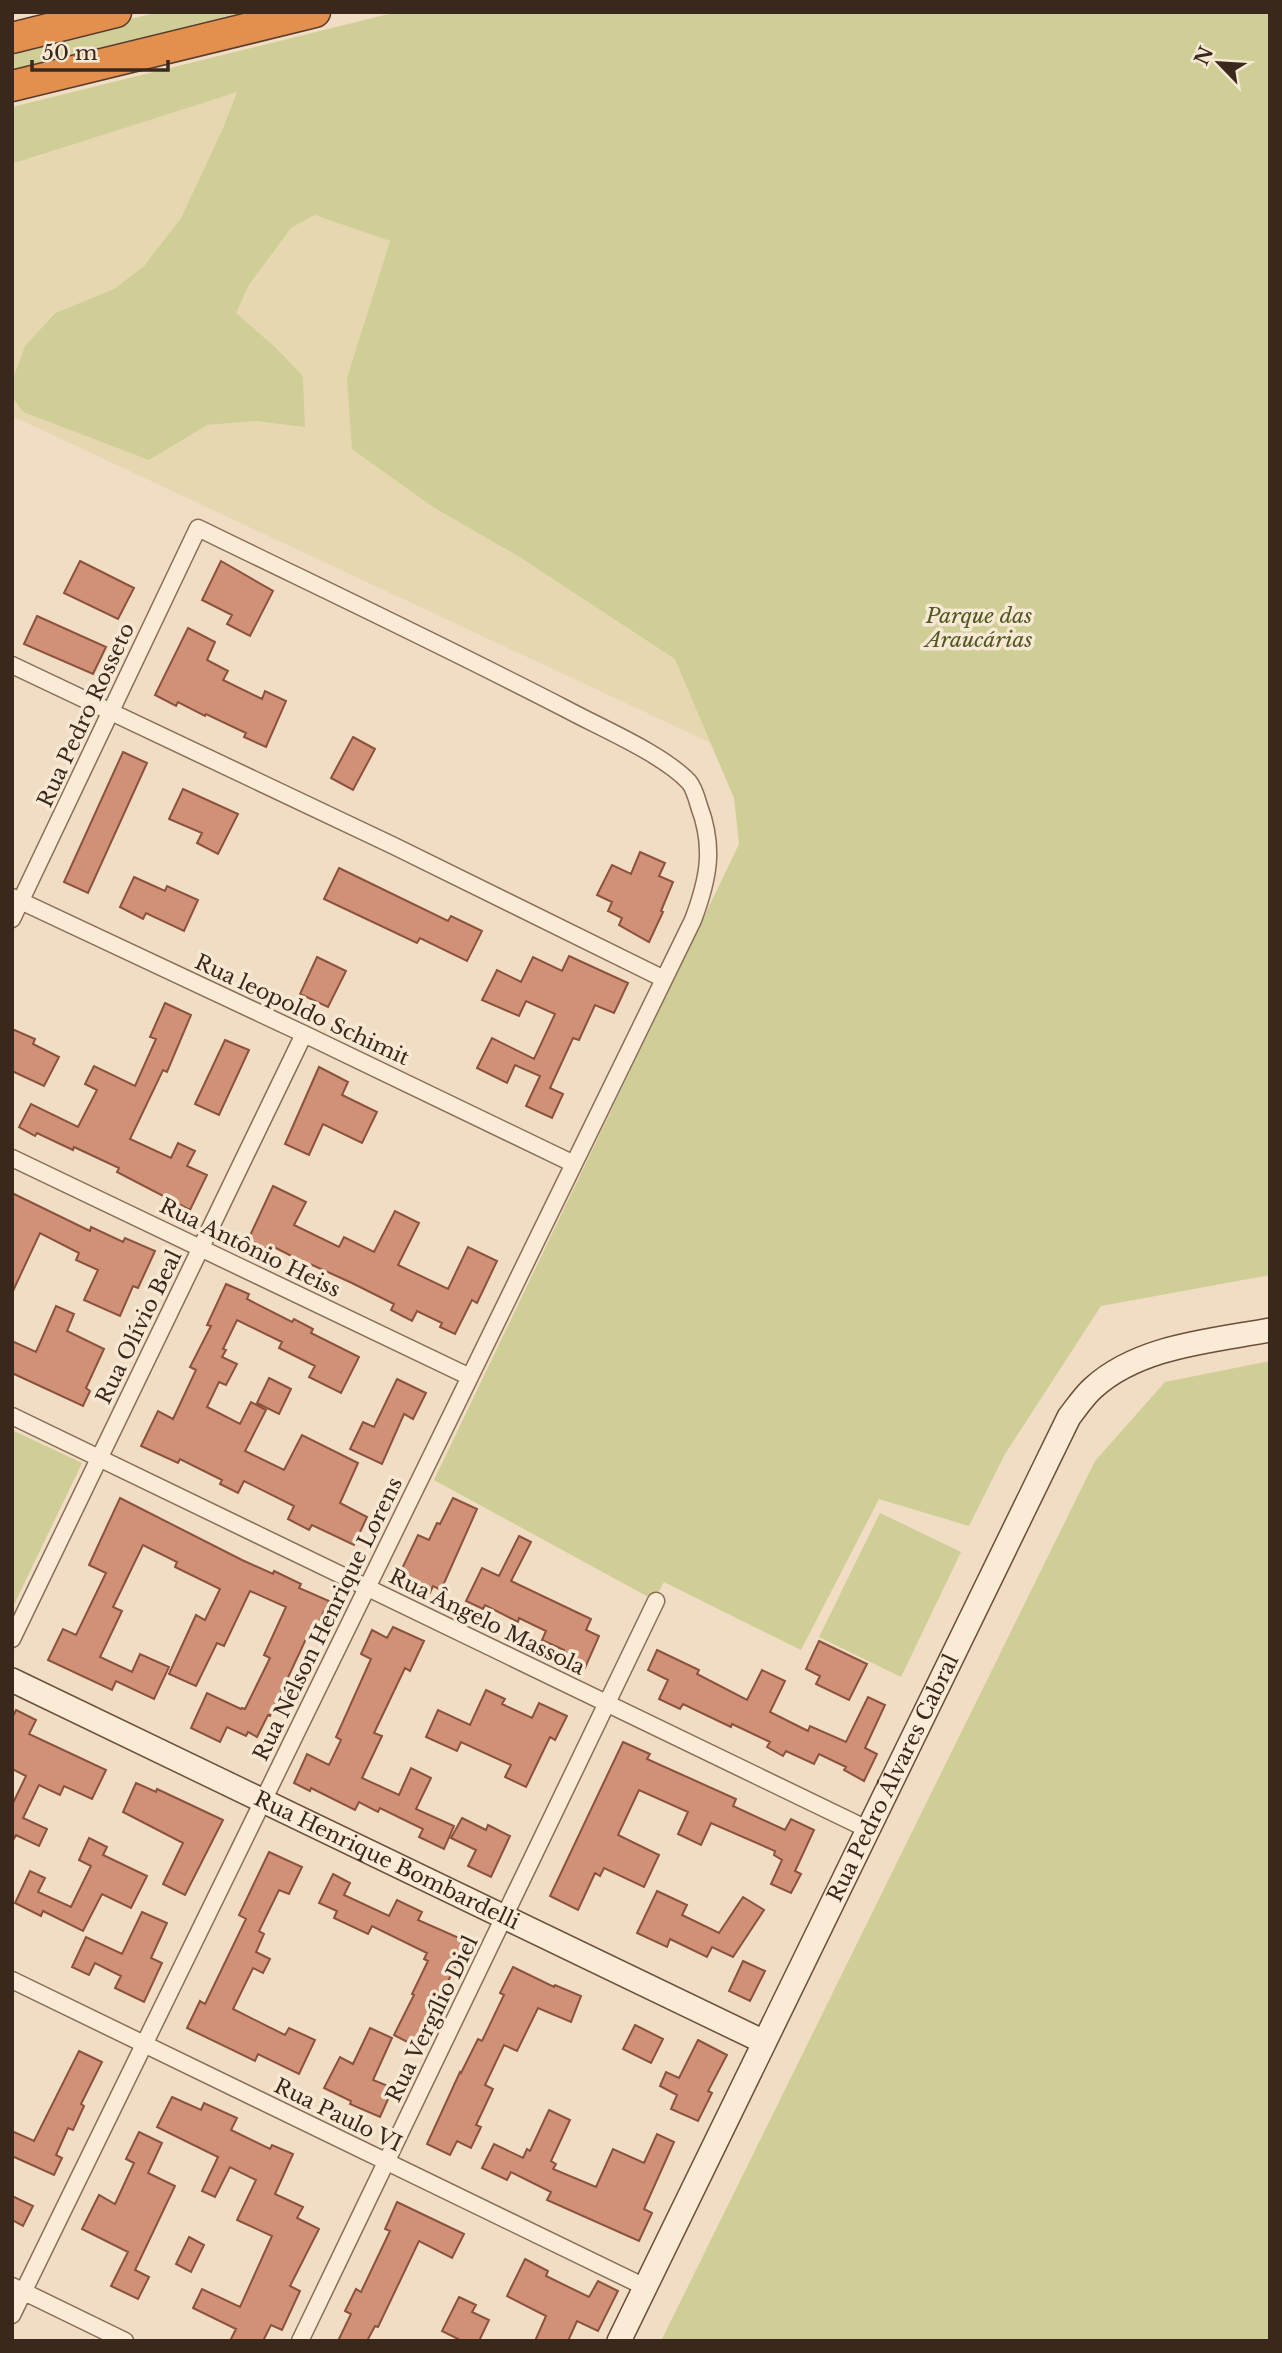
<svg xmlns="http://www.w3.org/2000/svg" width="1282" height="2353" font-family="'Libre Baskerville',serif">
  <style>
    .farmland { fill: #e6d7b0 }
    .green { fill: #cfce96 }
    .building { fill: #d09177; stroke: #8c523d; stroke-width: 2 }
    .lines { fill: none; stroke-linecap: round; stroke-linejoin: round }
    .street-casing { stroke: #8b6d59; stroke-width: 19 }
    .secondary-casing { stroke: #6d4e3c; stroke-width: 26 }
    .highway-casing { stroke: #593c2d; stroke-width: 33 }
    .street { stroke: #faebd7; stroke-width: 16 }
    .secondary { stroke: #faebd7; stroke-width: 23 }
    .highway { stroke: #e3904f; stroke-width: 30 }
    .labels { text-anchor: middle; dominant-baseline: central; stroke-width: 7; stroke-linejoin: round; paint-order: stroke }
    .park-label { font-size: 21px; font-style: italic; fill: #515823; stroke: #f7e8d3 }
    .street-label { font-size: 21px; fill: #3b281d; stroke: #f7e8d3 }
  </style>
  <rect width="100%" height="100%" fill="#f0ddc3"/>
  <!-- farmland -->
  <path class="farmland" d="M 238,90 L 223,128 L 181,218 L 144,266 L 114,289 L 54,313 L 25,346 L 12,381 L 12,165 Z
    M 316,215 L 390,241 L 347,378 L 353,449 L 433,507 L 518,556 L 675,658 L 711,743 L 12,416 L 12,397 L 23,412 L 149,459 L 206,425 L 256,421 L 305,426 L 303,376 L 275,347 L 236,313 L 249,285 L 291,228 Z"/>
  <!-- green -->
  <path class="green" d="M 159,12 L 275,12 L 12,76 L 12,48 Z
    M 397,12 L 1270,12 L 1270,1275 L 1101,1306 L 1005,1454 L 969,1526 L 879,1499 L 801,1650 L 664,1582 L 654,1600 L 434,1480 L 739,844 L 734,798 L 675,659 L 518,556 L 433,507 L 352,449 L 347,378 L 390,241 L 315,215 L 291,228 L 249,285 L 236,313 L 275,347 L 303,376 L 305,427 L 256,421 L 207,425 L 149,460 L 23,412 L 12,397 L 12,381 L 25,346 L 55,313 L 114,289 L 144,266 L 181,218 L 223,128 L 237,92 L 12,164 L 12,107 Z
    M 1270,1361 L 1270,2341 L 661,2341 L 1095,1461 L 1165,1382 Z
    M 12,1430 L 82,1463 L 12,1609 Z
    M 880,1513 L 961,1552 L 901,1677 L 819,1637 Z"/>
  <!-- building -->
  <path class="building" d="M 80,561 L 134,588 L 118,619 L 64,593 Z
    M 221,561 L 273,591 L 250,636 L 227,624 L 232,615 L 202,600 Z
    M 37,616 L 106,647 L 93,674 L 24,644 Z
    M 188,628 L 215,642 L 207,660 L 228,671 L 223,680 L 262,699 L 265,691 L 286,701 L 266,747 L 244,737 L 246,733 L 206,714 L 205,716 L 178,702 L 176,706 L 155,695 Z
    M 353,737 L 375,749 L 353,790 L 331,778 Z
    M 123,752 L 147,763 L 88,893 L 64,882 Z
    M 183,789 L 238,814 L 218,854 L 197,843 L 202,833 L 169,819 Z
    M 640,852 L 665,863 L 659,876 L 673,882 L 661,911 L 663,912 L 649,942 L 619,925 L 622,918 L 608,911 L 612,902 L 597,895 L 612,865 L 631,874 Z
    M 339,868 L 448,921 L 451,916 L 482,931 L 467,961 L 420,938 L 417,943 L 324,899 Z
    M 134,877 L 165,891 L 167,886 L 198,900 L 184,931 L 146,913 L 143,919 L 120,907 Z
    M 569,956 L 628,983 L 614,1013 L 595,1005 L 579,1040 L 573,1038 L 550,1088 L 563,1094 L 552,1118 L 526,1106 L 540,1076 L 515,1065 L 507,1083 L 477,1068 L 492,1038 L 534,1059 L 555,1014 L 526,1001 L 519,1016 L 482,1000 L 497,970 L 521,982 L 533,957 L 562,971 Z
    M 317,957 L 346,971 L 328,1007 L 300,994 Z
    M 165,1003 L 191,1015 L 167,1072 L 163,1070 L 130,1139 L 171,1158 L 178,1143 L 195,1151 L 187,1166 L 207,1175 L 190,1210 L 117,1172 L 119,1168 L 74,1147 L 73,1150 L 37,1133 L 35,1136 L 19,1127 L 31,1104 L 78,1127 L 97,1090 L 85,1084 L 94,1066 L 135,1086 L 156,1039 L 150,1037 Z
    M 12,1029 L 35,1039 L 33,1044 L 59,1057 L 44,1086 L 12,1071 Z
    M 225,1040 L 249,1050 L 219,1115 L 195,1104 Z
    M 319,1067 L 348,1082 L 342,1095 L 377,1112 L 362,1143 L 323,1124 L 309,1155 L 285,1144 Z
    M 273,1186 L 306,1202 L 294,1225 L 339,1247 L 344,1237 L 374,1252 L 395,1211 L 419,1223 L 398,1265 L 448,1289 L 468,1247 L 497,1261 L 477,1303 L 472,1300 L 455,1334 L 440,1327 L 442,1323 L 417,1311 L 412,1321 L 391,1310 L 394,1304 L 352,1283 L 310,1264 L 309,1265 L 270,1245 L 268,1250 L 248,1240 Z
    M 12,1193 L 90,1231 L 91,1227 L 123,1242 L 125,1238 L 155,1251 L 138,1288 L 133,1286 L 120,1316 L 84,1300 L 98,1270 L 76,1260 L 79,1253 L 40,1233 L 12,1293 Z
    M 226,1284 L 249,1294 L 247,1299 L 292,1322 L 294,1319 L 313,1329 L 311,1333 L 359,1357 L 341,1393 L 309,1377 L 315,1366 L 279,1348 L 282,1342 L 237,1320 L 223,1349 L 226,1350 L 222,1357 L 237,1364 L 226,1385 L 219,1382 L 207,1407 L 240,1424 L 251,1402 L 266,1410 L 245,1451 L 284,1470 L 302,1435 L 358,1463 L 340,1503 L 367,1517 L 354,1545 L 312,1525 L 309,1530 L 288,1519 L 294,1506 L 244,1481 L 238,1493 L 220,1484 L 222,1480 L 180,1459 L 178,1463 L 141,1446 L 158,1411 L 173,1419 L 196,1370 L 190,1367 L 211,1326 L 207,1325 Z
    M 56,1306 L 74,1314 L 67,1331 L 104,1349 L 86,1388 L 90,1391 L 83,1406 L 12,1373 L 12,1341 L 36,1352 Z
    M 269,1378 L 291,1389 L 279,1414 L 257,1403 Z
    M 397,1379 L 426,1393 L 413,1419 L 404,1414 L 382,1464 L 350,1449 L 363,1422 L 374,1427 Z
    M 120,1498 L 242,1560 L 273,1574 L 274,1571 L 301,1584 L 299,1588 L 329,1601 L 316,1628 L 312,1626 L 270,1716 L 268,1715 L 257,1737 L 248,1732 L 246,1736 L 227,1727 L 220,1742 L 191,1728 L 207,1693 L 241,1709 L 242,1708 L 245,1709 L 270,1658 L 264,1655 L 286,1607 L 250,1591 L 224,1646 L 217,1643 L 196,1686 L 169,1674 L 196,1615 L 205,1620 L 220,1589 L 175,1567 L 177,1562 L 143,1545 L 113,1607 L 122,1611 L 100,1657 L 132,1672 L 140,1654 L 169,1667 L 154,1699 L 116,1681 L 112,1690 L 48,1660 L 63,1629 L 76,1635 L 106,1573 L 89,1565 Z
    M 453,1498 L 477,1509 L 441,1590 L 433,1586 L 430,1593 L 398,1577 L 418,1535 L 429,1540 L 437,1523 L 440,1524 Z
    M 519,1536 L 531,1542 L 511,1581 L 591,1619 L 586,1630 L 599,1636 L 585,1668 L 561,1657 L 564,1650 L 542,1640 L 546,1631 L 519,1618 L 518,1622 L 485,1605 L 483,1609 L 466,1601 L 482,1568 L 499,1576 Z
    M 393,1627 L 424,1641 L 410,1671 L 405,1668 L 374,1733 L 382,1736 L 362,1778 L 399,1795 L 411,1768 L 431,1778 L 416,1809 L 454,1826 L 444,1849 L 419,1837 L 423,1829 L 380,1808 L 378,1812 L 359,1802 L 355,1810 L 311,1788 L 310,1791 L 294,1783 L 307,1754 L 329,1765 L 341,1740 L 336,1737 L 371,1659 L 361,1654 L 372,1630 L 387,1638 Z
    M 819,1641 L 867,1664 L 849,1700 L 816,1684 L 820,1676 L 806,1669 Z
    M 657,1650 L 699,1670 L 697,1674 L 747,1700 L 762,1670 L 785,1681 L 770,1712 L 808,1731 L 810,1726 L 846,1742 L 868,1697 L 885,1705 L 865,1748 L 877,1754 L 864,1781 L 844,1770 L 846,1767 L 819,1754 L 814,1764 L 786,1751 L 783,1756 L 767,1747 L 770,1742 L 732,1724 L 731,1727 L 683,1704 L 680,1709 L 659,1699 L 668,1680 L 648,1670 Z
    M 486,1690 L 505,1699 L 502,1704 L 532,1718 L 539,1703 L 567,1716 L 555,1740 L 550,1737 L 526,1787 L 505,1777 L 511,1765 L 461,1742 L 457,1751 L 426,1737 L 438,1710 L 470,1725 Z
    M 16,1710 L 36,1720 L 29,1734 L 106,1770 L 92,1799 L 64,1786 L 60,1795 L 39,1785 L 23,1818 L 47,1829 L 39,1846 L 16,1835 L 12,1842 L 12,1805 L 26,1776 L 12,1769 L 12,1718 Z
    M 623,1742 L 650,1754 L 647,1759 L 736,1799 L 733,1806 L 785,1830 L 791,1819 L 814,1830 L 795,1871 L 801,1874 L 791,1893 L 771,1884 L 782,1860 L 774,1855 L 775,1851 L 711,1823 L 701,1845 L 678,1834 L 688,1812 L 639,1790 L 618,1835 L 659,1855 L 644,1887 L 604,1868 L 600,1876 L 595,1873 L 578,1910 L 550,1896 Z
    M 136,1783 L 156,1792 L 157,1789 L 223,1820 L 185,1895 L 163,1884 L 183,1843 L 123,1812 Z
    M 462,1818 L 486,1830 L 488,1825 L 510,1836 L 491,1877 L 468,1866 L 476,1850 L 451,1838 Z
    M 89,1838 L 107,1847 L 103,1855 L 147,1876 L 131,1908 L 102,1894 L 83,1931 L 43,1911 L 41,1916 L 15,1903 L 30,1871 L 45,1878 L 38,1892 L 71,1907 L 91,1866 L 79,1860 Z
    M 269,1852 L 302,1867 L 289,1894 L 279,1890 L 259,1931 L 264,1934 L 256,1952 L 270,1959 L 263,1973 L 253,1968 L 233,2009 L 285,2035 L 289,2028 L 315,2040 L 299,2074 L 258,2054 L 255,2061 L 187,2028 L 200,2001 L 205,2004 L 246,1919 L 239,1915 Z
    M 333,1874 L 350,1883 L 344,1895 L 389,1916 L 397,1900 L 422,1912 L 418,1920 L 468,1942 L 415,2046 L 394,2035 L 414,1995 L 412,1994 L 428,1961 L 424,1959 L 427,1953 L 372,1926 L 368,1934 L 334,1918 L 337,1911 L 319,1903 Z
    M 657,1891 L 687,1905 L 682,1915 L 719,1933 L 743,1897 L 764,1910 L 733,1957 L 712,1947 L 707,1957 L 670,1939 L 667,1947 L 637,1933 Z
    M 142,1912 L 167,1923 L 151,1958 L 162,1963 L 144,2002 L 115,1988 L 121,1976 L 95,1963 L 89,1975 L 72,1967 L 86,1937 L 122,1954 Z
    M 743,1961 L 765,1971 L 750,2001 L 729,1991 Z
    M 513,1967 L 554,1987 L 555,1985 L 581,1996 L 571,2022 L 538,2008 L 517,2051 L 504,2045 L 485,2085 L 493,2089 L 476,2125 L 481,2127 L 471,2148 L 457,2141 L 450,2155 L 427,2144 L 460,2072 L 461,2073 L 478,2039 L 482,2041 L 504,1995 L 500,1993 Z
    M 635,2025 L 663,2039 L 651,2063 L 623,2049 Z
    M 370,2028 L 392,2038 L 373,2080 L 393,2088 L 380,2117 L 350,2104 L 351,2101 L 324,2088 L 340,2057 L 353,2064 Z
    M 698,2040 L 727,2055 L 708,2091 L 712,2093 L 698,2121 L 671,2109 L 677,2095 L 660,2086 L 666,2072 L 679,2078 Z
    M 79,2051 L 102,2062 L 81,2104 L 84,2106 L 73,2130 L 68,2128 L 56,2155 L 62,2158 L 54,2175 L 12,2156 L 12,2131 L 34,2141 Z
    M 172,2097 L 201,2110 L 204,2103 L 237,2118 L 231,2130 L 270,2149 L 272,2145 L 293,2154 L 275,2194 L 303,2207 L 297,2218 L 319,2229 L 290,2286 L 300,2291 L 282,2330 L 271,2325 L 263,2341 L 230,2341 L 236,2329 L 193,2308 L 202,2289 L 240,2307 L 272,2236 L 237,2220 L 256,2180 L 230,2167 L 215,2197 L 202,2191 L 218,2157 L 157,2127 Z
    M 549,2110 L 570,2120 L 551,2161 L 556,2164 L 553,2169 L 596,2187 L 613,2149 L 644,2163 L 657,2134 L 674,2142 L 644,2209 L 652,2213 L 639,2241 L 547,2200 L 551,2192 L 511,2172 L 507,2180 L 482,2168 L 494,2144 L 523,2158 L 527,2149 L 530,2151 Z
    M 139,2132 L 162,2143 L 148,2173 L 175,2186 L 135,2270 L 149,2277 L 138,2299 L 111,2286 L 128,2252 L 82,2229 L 99,2195 L 115,2204 L 134,2163 L 126,2159 Z
    M 12,2196 L 33,2206 L 23,2226 L 12,2220 Z
    M 397,2202 L 464,2234 L 452,2258 L 419,2241 L 378,2327 L 375,2326 L 367,2341 L 338,2341 L 351,2314 L 345,2311 L 356,2289 L 361,2292 L 390,2231 L 385,2229 Z
    M 189,2237 L 204,2245 L 191,2272 L 176,2264 Z
    M 525,2259 L 548,2271 L 546,2276 L 589,2297 L 598,2281 L 618,2291 L 598,2331 L 577,2321 L 568,2341 L 535,2341 L 546,2316 L 507,2296 Z
    M 459,2297 L 476,2305 L 472,2312 L 489,2320 L 479,2341 L 462,2341 L 442,2331 Z"/>
  <g class="lines">
    <!-- street casing -->
    <g class="street-casing">
      <path id="street" d="M 12,665 L 394,846 L 664,979
        M 12,897 L 304,1034 L 574,1164
        M 12,919 L 198,528 C 321,588 444,646 566,709 C 601,728 663,754 689,782 C 694,788 697,799 699,806 C 715,848 708,880 693,920 L 12,2315
        M 12,1158 L 470,1377
        M 12,1416 L 867,1829
        M 12,1639 L 304,1034
        M 12,1980 L 645,2287
        M 12,2286 L 125,2341
        M 300,2341 L 656,1601"/>
    </g>
    <!-- secondary casing -->
    <g class="secondary-casing">
      <g id="secondary">
        <path id="s1" d="M 12,1680 L 764,2042"/>
        <path id="s2" d="M 619,2341 L 1069,1417 C 1076,1408 1084,1396 1093,1388 C 1139,1346 1211,1341 1270,1330"/>
      </g>
    </g>
    <!-- highway casing -->
    <g class="highway-casing">
      <path id="highway" d="M 12,38 L 116,12
        M 12,86 L 315,12"/>
    </g>
    <!-- street -->
    <use href="#street" class="street"/>
    <!-- secondary -->
    <use href="#secondary" class="secondary"/>
    <!-- highway -->
    <use href="#highway" class="highway"/>
  </g>
  <g class="labels">
    <!-- park labels -->
    <g class="park-label">
      <text x="979" y="616">Parque das<tspan x="979" dy="24">Araucárias</tspan></text>
    </g>
    <!-- street labels -->
    <g class="street-label">
      <text transform="translate(86 715) rotate(-65)">Rua Pedro Rosseto</text>
      <text transform="translate(302 1010) rotate(25)">Rua leopoldo Schimit</text>
      <text transform="translate(250 1248) rotate(26)">Rua Antônio Heiss</text>
      <text transform="translate(139 1327) rotate(-64)">Rua Olívio Beal</text>
      <text transform="translate(328 1619) rotate(-64)">Rua Nélson Henrique Lorens</text>
      <text transform="translate(487 1622) rotate(26)">Rua Ângelo Massola</text>
      <text stroke="none"><textPath href="#s2" startOffset="626">Rua Pedro Álvares Cabral</textPath></text>
      <text stroke="none"><textPath href="#s1" startOffset="416">Rua Henrique Bombardelli</textPath></text>
      <text transform="translate(432 2019) rotate(-64)">Rua Vergílio Diel</text>
      <text transform="translate(338 2115) rotate(26)">Rua Paulo VI</text>
    </g>
  </g>
  <!-- border -->
  <rect width="1282" height="2353" fill="none" stroke="#3b281d" stroke-width="28"/>
  <!-- north arrow -->
  <g transform="translate(1219 63) rotate(295)" stroke="#f7e8d3" stroke-width="5" paint-order="stroke">
  <path d="M0-5L12 26L0 18L-12 26Z" fill="#3b281d"/>
  <text y="-10" font-size="19" font-weight="bold" text-anchor="middle" fill="#3b281d">N</text>
  </g>
  <!-- scale -->
  <path d="M32 60v10h136v-10" fill="none" stroke="#3b281d" stroke-width="3.5"/>
  <text x="42" y="60" font-size="21" fill="#3b281d" stroke="#f7e8d3" stroke-width="5" paint-order="stroke">50 m</text>
</svg>
